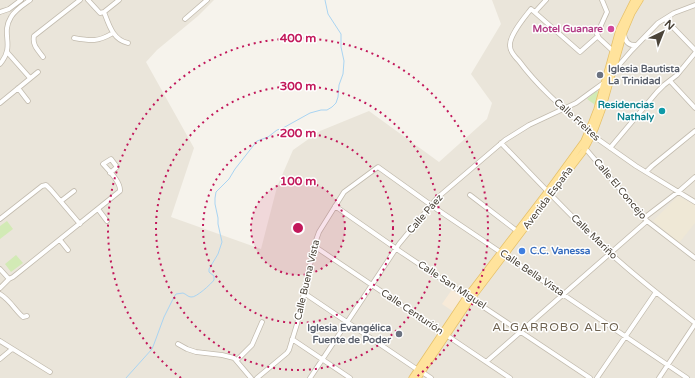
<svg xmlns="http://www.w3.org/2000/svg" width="695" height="378" font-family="'Varela Round',sans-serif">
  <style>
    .residential { fill: #eae5da }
    .commercial { fill: #f7ead8 }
    .education { fill: #efe8d6 }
    .green { fill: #d2eab5 }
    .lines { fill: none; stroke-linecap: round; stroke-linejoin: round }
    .stream { stroke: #a9d4f2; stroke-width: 1 }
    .minor-casing { stroke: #c2bbae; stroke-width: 5.5 }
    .major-casing { stroke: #e6c16a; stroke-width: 7 }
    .minor { stroke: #fff; stroke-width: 4 }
    .major { stroke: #ffe39c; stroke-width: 5.5 }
    .ring { fill: none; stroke: #c2185b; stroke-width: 2; stroke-dasharray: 2 4 }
    .hotel-dot { fill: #d1479c; stroke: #fff; stroke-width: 1.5 }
    .worship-dot { fill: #6b7280; stroke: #fff; stroke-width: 1.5 }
    .culture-dot { fill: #0f9aa8; stroke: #fff; stroke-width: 1.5 }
    .shop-dot { fill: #3f7fe0; stroke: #fff; stroke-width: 1.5 }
    .labels { text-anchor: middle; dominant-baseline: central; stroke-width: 3; stroke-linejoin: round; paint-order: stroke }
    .hotel-label { font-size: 10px; font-weight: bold; fill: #b23c85; stroke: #fff; text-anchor: end }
    .worship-label { font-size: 10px; font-weight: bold; fill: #5b616d; stroke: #fff; text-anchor: start }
    .culture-label { font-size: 10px; font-weight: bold; fill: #0d838f; stroke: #fff; text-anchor: end }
    .street-label { font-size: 10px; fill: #4b4439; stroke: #fff }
    .shop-label { font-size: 10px; font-weight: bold; fill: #366cbe; stroke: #fff; text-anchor: start }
    .quarter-label { font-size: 12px; letter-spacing: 1px; fill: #6e6250; stroke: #fff }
    .centre { fill: #c2185b; stroke: #fff; stroke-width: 2 }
    .ring-label { font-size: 12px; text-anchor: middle; font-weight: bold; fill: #c2185b; stroke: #fff; stroke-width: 3; stroke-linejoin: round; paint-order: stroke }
  </style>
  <rect width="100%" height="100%" fill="#f6f3ec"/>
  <!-- residential -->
  <path class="residential" d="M 0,0 L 214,0 L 198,16 L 157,50 L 146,62 L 194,148 L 171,217 L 261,249 L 277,187 L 293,150 L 320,131 L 369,111 L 439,162 L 487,119 L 492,103 L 471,74 L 501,24 L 492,0 L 695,0 L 695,378 L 0,378 Z"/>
  <!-- commercial -->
  <path class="commercial" d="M 453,288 L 465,297 L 454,312 L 442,304 Z"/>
  <!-- education -->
  <path class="education" d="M 678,196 L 695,205 L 695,223 L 679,243 L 653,221 Z"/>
  <!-- green -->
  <path class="green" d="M 596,91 L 599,92 L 595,105 L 587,99 Z
    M 7,221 L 13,229 L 0,239 L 0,226 Z
    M 16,255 L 23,263 L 11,272 L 5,264 Z"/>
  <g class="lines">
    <!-- stream -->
    <path class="stream" d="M 126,378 L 152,349 L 154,344 L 164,317 L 174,297 L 176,294 L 183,293 C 186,294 188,297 191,297 C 196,298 211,284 214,280 L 214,276 L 209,272 L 209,269 L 218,254 L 222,242 L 218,224 L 218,218 L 215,204 L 215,198 L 216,192 L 229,179 L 235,169 L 257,141 L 268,137 L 277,130 L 283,128 L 310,113 L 321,110 L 327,110 L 332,107 L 336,103 L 338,97 L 339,85 L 343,74 L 344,61 L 341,47 L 341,34 L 328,14 L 325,0"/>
    <!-- minor casing -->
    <g class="minor-casing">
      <path id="minor" d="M 88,0 L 100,13 L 104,12 L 119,0
        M 602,0 L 607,12 L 597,34 L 599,38 L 613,51
        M 0,12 L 9,9 L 21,0
        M 104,12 C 109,25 113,40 128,43
        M 535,12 L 546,0
        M 185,19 L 207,0
        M 665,19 L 695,50
        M 624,34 C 625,41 628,46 636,45
        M 598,36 L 580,52 L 531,9 C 525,17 509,35 510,46 C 510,51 515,57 519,61 C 539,88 564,109 589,131 L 592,135 L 636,166 L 695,202
        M 74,38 C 91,41 98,42 113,33
        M 7,52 L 30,78
        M 43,57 C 38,50 32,45 34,36 L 80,0
        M 0,64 C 16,45 0,35 11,17 C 15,10 23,5 30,0
        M 614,71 L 632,50 L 658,23 L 674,13 L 695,5
        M 670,81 L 695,108
        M 18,88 L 28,101
        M 0,103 L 38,72
        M 501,143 C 537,180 572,218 610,253 C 637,278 666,300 695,323
        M 585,148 L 647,221 L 695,258
        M 610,148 L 657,92 L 664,85 L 677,75 L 695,53
        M 646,172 L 652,166 L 695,131
        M 470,195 L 517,231
        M 61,201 L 74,191
        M 335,206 L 401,252 L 590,378
        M 98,209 L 107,221
        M 644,218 L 678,192 L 695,177
        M 0,219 L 42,186 L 46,185 L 51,190 L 80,224
        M 60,240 L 68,250
        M 314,246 L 510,378
        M 0,269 L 9,279 L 13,277 L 120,191 C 121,182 109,171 103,164 L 111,159 L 117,167 L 110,173
        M 0,288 L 9,279
        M 304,293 L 418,370
        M 0,294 C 10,300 15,310 23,317 L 27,316
        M 292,339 L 350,378
        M 0,341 L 50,372
        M 178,344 L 187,349 L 196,352 L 222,355 L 234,358 L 251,378
        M 0,359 L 12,349
        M 237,360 L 252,345 L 262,322
        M 486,362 L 647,221
        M 422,372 L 431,378
        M 257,378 L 287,353 L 289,350 L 297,324 L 315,243 L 319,232 L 344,192 L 378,167 L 438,210 L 687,378
        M 310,378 L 399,244 L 437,198 L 505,140 L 529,125 L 576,103 L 591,92 L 605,82
        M 597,378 L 656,292
        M 659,378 L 695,324"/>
    </g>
    <!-- major casing -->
    <g class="major-casing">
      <path id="major" d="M 412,378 L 465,299 L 544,196 L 584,141 L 590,127 L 597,109 L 619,30 L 634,0
        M 418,378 L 469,302 L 547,199 L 583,152 L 588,143 L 595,129 L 602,110 L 624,32 L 632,13 L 640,0"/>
    </g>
    <!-- minor -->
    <use href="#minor" class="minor"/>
    <!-- major -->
    <use href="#major" class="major"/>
  </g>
  <!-- distance rings -->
  <circle cx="298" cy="228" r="47" fill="#c2185b" fill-opacity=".12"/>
  <g class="ring">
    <circle cx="298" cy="228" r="47"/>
    <circle cx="298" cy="228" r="95"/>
    <circle cx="298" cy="228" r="142"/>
    <path d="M181 378A190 190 0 1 1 415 378"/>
  </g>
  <!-- markers -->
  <circle class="hotel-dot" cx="611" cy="29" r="4"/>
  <g class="worship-dot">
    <circle cx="600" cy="75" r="4"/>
    <circle cx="399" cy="334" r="4"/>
  </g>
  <circle class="culture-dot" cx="662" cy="111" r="4"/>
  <circle class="shop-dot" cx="522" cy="251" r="4"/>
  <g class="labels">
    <!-- hotel labels -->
    <g class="hotel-label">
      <text x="603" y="29">Motel Guanare</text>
    </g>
    <!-- worship labels -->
    <g class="worship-label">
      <text x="608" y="69">Iglesia Bautista<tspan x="608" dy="12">La Trinidad</tspan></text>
      <text x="391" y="328" text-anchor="end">Iglesia Evangélica<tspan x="391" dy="12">Fuente de Poder</tspan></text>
    </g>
    <!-- culture labels -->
    <g class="culture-label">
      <text x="654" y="105">Residencias<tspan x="654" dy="12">Nathaly</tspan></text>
    </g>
    <!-- street labels -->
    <g class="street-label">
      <text transform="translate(577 120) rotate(42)">Calle Freites</text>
      <text transform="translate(620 189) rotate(50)">Calle El Concejo</text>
      <text transform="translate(548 198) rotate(-53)">Avenida España</text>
      <text transform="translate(425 214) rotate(-49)">Calle Páez</text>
      <text transform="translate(594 237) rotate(44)">Calle Mariño</text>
      <text transform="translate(532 273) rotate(34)">Calle Bella Vista</text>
      <text transform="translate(307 280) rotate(-77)">Calle Buena Vista</text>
      <text transform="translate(452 285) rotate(33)">Calle San Miguel</text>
      <text transform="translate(412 312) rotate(34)">Calle Centurión</text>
    </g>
    <!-- shop labels -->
    <g class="shop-label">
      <text x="530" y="251">C.C. Vanessa</text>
    </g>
    <!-- quarter labels -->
    <g class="quarter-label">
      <text x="556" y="327">ALGARROBO ALTO</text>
    </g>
  </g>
  <circle cx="298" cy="228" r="6" class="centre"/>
  <g class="ring-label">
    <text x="298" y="42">400 m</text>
    <text x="298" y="90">300 m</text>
    <text x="298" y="137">200 m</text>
    <text x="298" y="185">100 m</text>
  </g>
  <!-- north arrow -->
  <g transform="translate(663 32) rotate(43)" stroke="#ffffff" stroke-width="3" paint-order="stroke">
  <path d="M0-3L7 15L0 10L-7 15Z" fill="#4b4439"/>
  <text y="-6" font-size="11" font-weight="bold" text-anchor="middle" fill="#4b4439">N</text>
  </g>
</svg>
